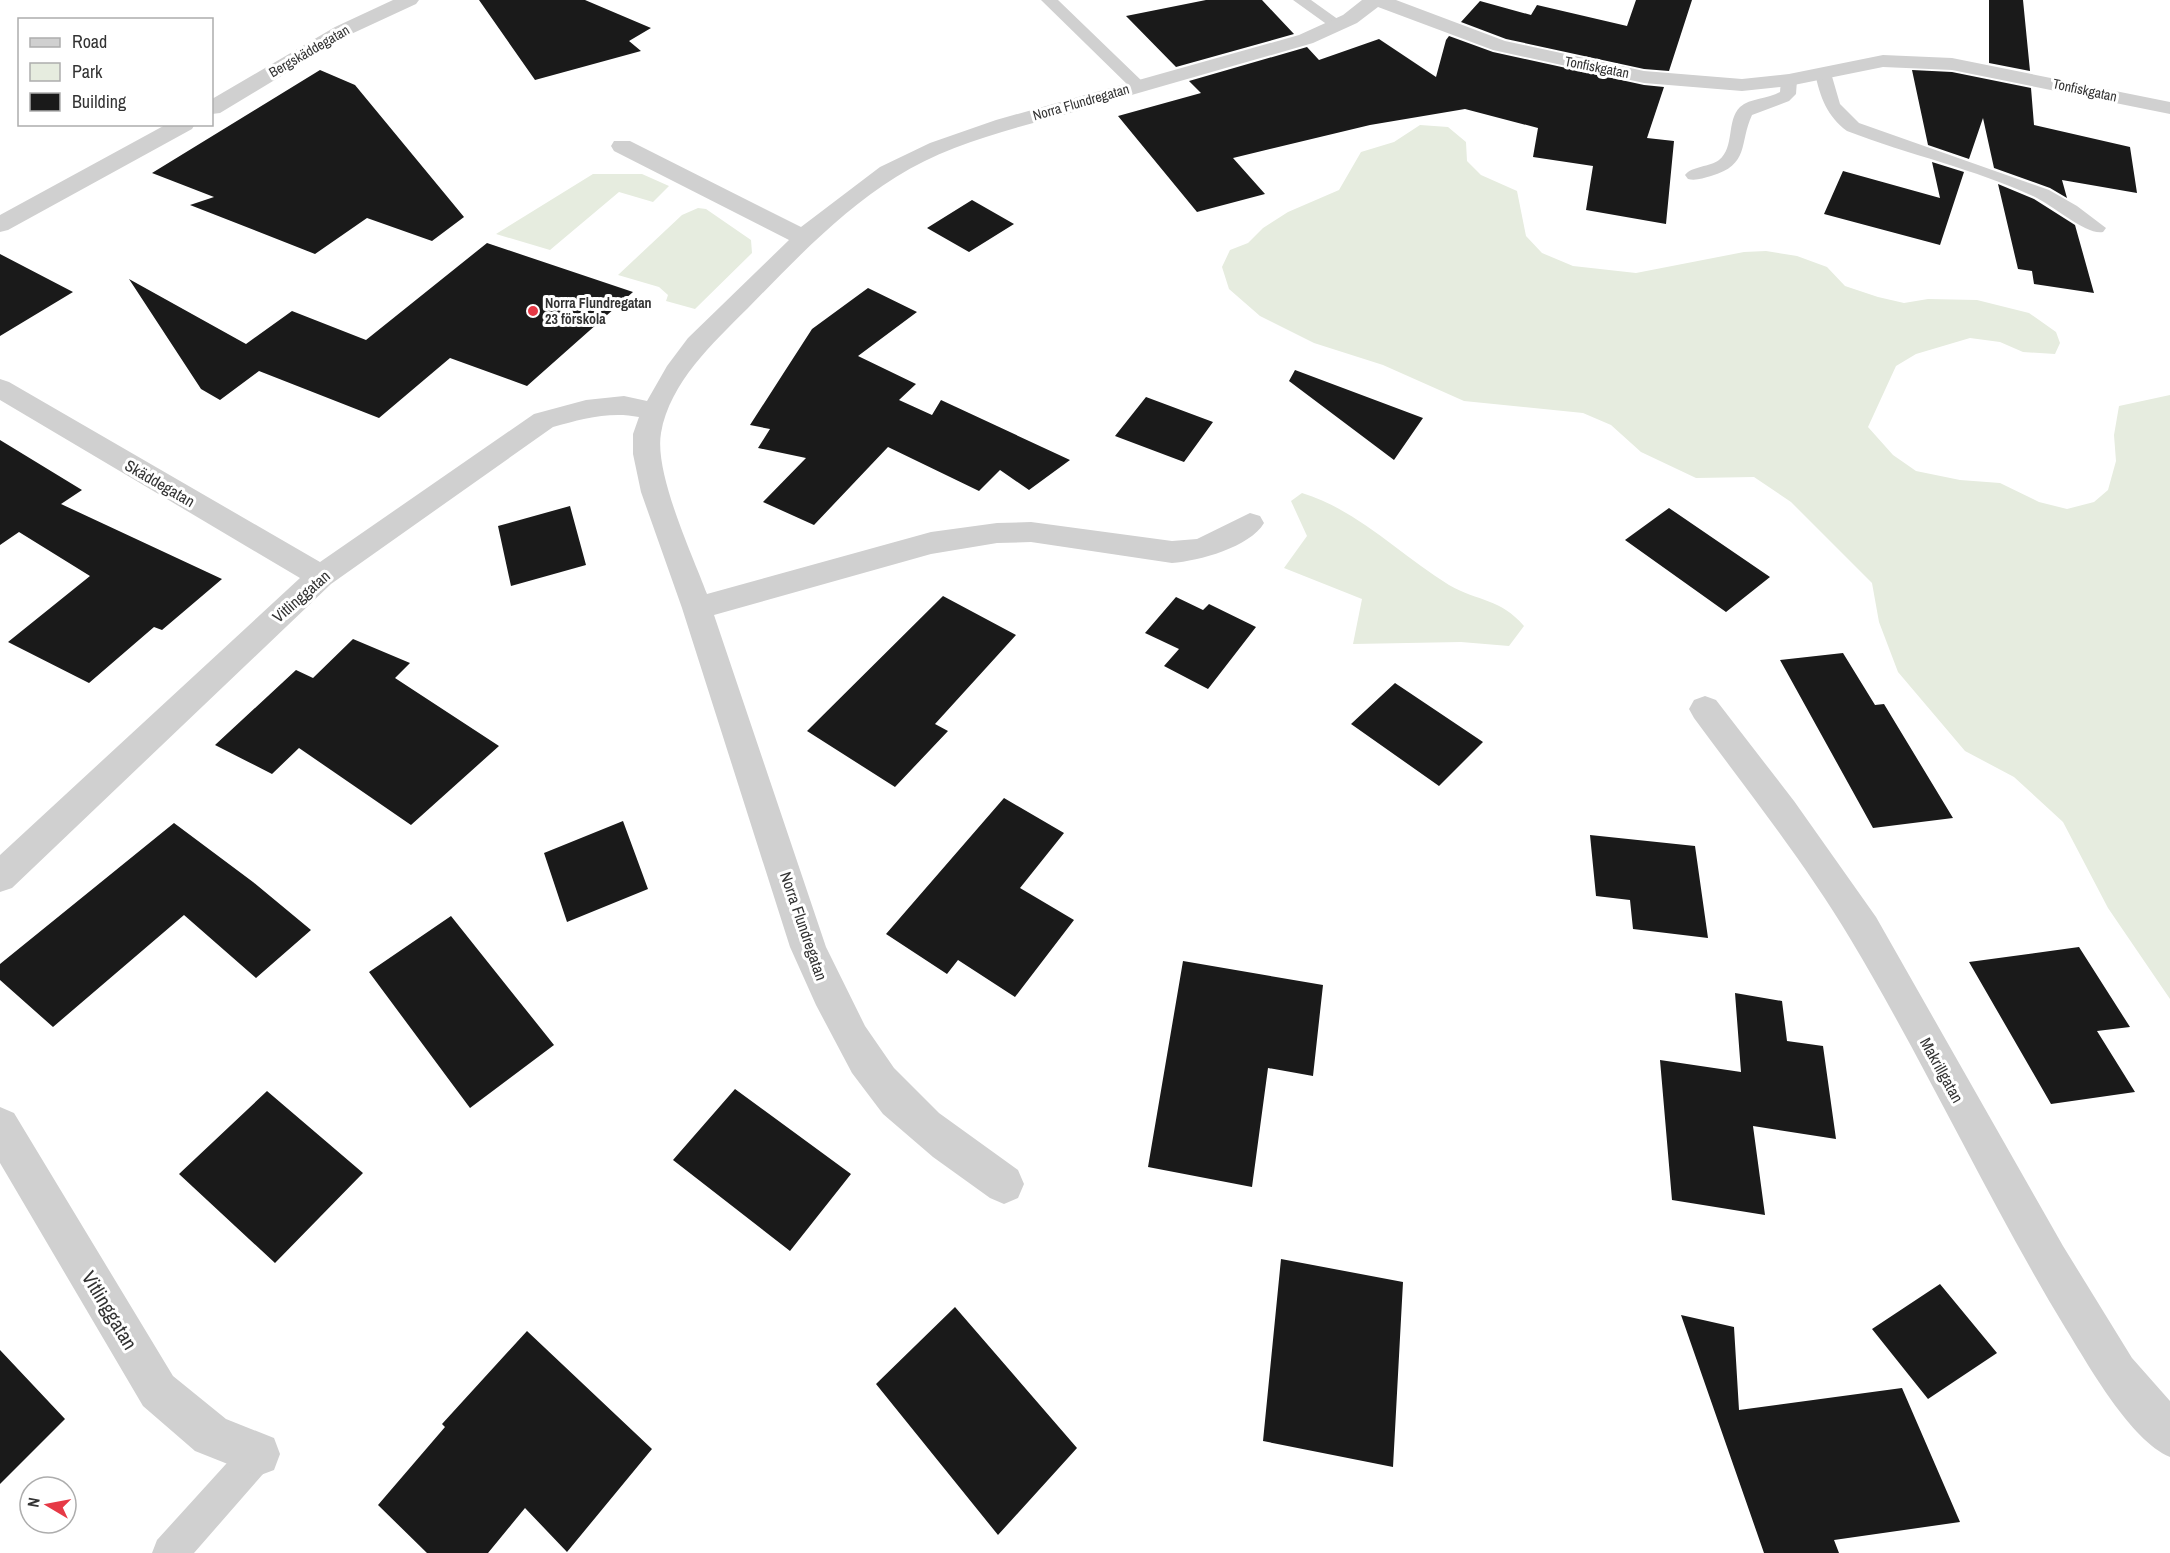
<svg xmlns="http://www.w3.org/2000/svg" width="2170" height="1553" font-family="'Archivo Narrow',sans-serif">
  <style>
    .green { fill: #e6ecdf }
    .building { fill: #1a1a1a }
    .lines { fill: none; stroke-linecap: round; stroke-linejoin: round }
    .lane { fill: #d0d0d0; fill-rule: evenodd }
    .street { fill: #d0d0d0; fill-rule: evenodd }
    .poi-dot { fill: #e63946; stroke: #fff; stroke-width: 2 }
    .labels { text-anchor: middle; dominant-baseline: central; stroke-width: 6; stroke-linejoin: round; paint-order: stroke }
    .far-street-label { font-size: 14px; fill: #333; stroke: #fff }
    .far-poi-label { font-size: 14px; font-weight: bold; fill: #333; stroke: #fff; text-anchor: start }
    .street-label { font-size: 16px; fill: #333; stroke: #fff }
    .near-street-label { font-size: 20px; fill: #333; stroke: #fff }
  </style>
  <rect width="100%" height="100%" fill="#fff"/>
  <!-- green -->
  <path class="green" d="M 1420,125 L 1448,127 L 1466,142 L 1467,161 L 1481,175 L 1517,191 L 1526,236 L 1542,253 L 1573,266 L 1636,273 L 1744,252 L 1766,251 L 1797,256 L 1827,267 L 1845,286 L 1878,297 L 1904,303 L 1928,299 L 1977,300 L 2029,313 L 2056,332 L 2060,343 L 2055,354 L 2023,352 L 2000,342 L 1970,338 L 1916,354 L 1896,366 L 1868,427 L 1893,455 L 1916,471 L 1960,480 L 2000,483 L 2039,502 L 2067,509 L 2094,502 L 2108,490 L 2116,461 L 2114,435 L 2119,406 L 2170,395 L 2170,999 L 2108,908 L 2063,822 L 2014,777 L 1965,751 L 1898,672 L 1879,622 L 1872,583 L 1791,502 L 1754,477 L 1696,478 L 1641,452 L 1611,425 L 1583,413 L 1464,401 L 1383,365 L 1314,343 L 1260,316 L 1229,289 L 1222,267 L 1230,250 L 1248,243 L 1263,228 L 1288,212 L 1339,190 L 1361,152 L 1394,142 Z
    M 593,174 L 642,174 L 669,186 L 653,202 L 619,192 L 550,250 L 496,234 Z
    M 698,208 L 706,209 L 751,240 L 752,253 L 695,309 L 666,301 L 668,295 L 659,287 L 618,275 L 682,215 Z
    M 1302,493 C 1358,510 1400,555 1449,585 C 1479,602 1500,598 1524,626 L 1509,646 L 1461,642 L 1353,644 L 1362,599 L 1284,568 L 1307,536 L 1291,501 Z"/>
  <!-- building -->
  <path class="building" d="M 479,0 L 585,0 L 651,28 L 629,41 L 641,51 L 535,80 Z
    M 1206,0 L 1262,0 L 1294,34 L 1176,67 L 1126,16 Z
    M 1636,0 L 1692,0 L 1669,71 L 1644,69 L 1506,39 L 1461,22 L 1480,1 L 1531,15 L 1537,5 L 1627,26 Z
    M 1989,0 L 2023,0 L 2030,71 L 1989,63 Z
    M 1449,36 L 1493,52 L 1644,85 L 1664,87 L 1647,138 L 1674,141 L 1666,224 L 1586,210 L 1593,166 L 1533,157 L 1538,128 L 1465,109 L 1370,125 L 1233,158 L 1265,194 L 1197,212 L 1118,116 L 1201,93 L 1189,81 L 1307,47 L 1319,60 L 1379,39 L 1436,77 L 1446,40 Z
    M 320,70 L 355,85 L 464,217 L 432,241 L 367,218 L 315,254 L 190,205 L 214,197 L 152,173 Z
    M 1912,70 L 1952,72 L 2031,88 L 2034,125 L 2130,147 L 2137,193 L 2062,180 L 2067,198 L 2050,188 L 1994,168 L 1983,118 L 1969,159 L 1928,145 Z
    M 1932,162 L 1964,172 L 1940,245 L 1824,214 L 1843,171 L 1940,198 Z
    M 1998,184 L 2034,199 L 2075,225 L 2094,293 L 2034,284 L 2032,271 L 2018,269 Z
    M 972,200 L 1014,224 L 969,252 L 927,228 Z
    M 487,243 L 633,292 L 527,386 L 450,358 L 379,418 L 259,371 L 220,400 L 201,389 L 129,279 L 246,344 L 292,311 L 366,340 Z
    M 0,254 L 73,292 L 0,336 Z
    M 868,288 L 917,312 L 858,356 L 916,384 L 899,400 L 932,415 L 941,400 L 1070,460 L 1029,490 L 1000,470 L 979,491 L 888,447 L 814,525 L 763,502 L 806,458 L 758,448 L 770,429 L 750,425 L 812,329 Z
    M 1295,370 L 1423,418 L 1394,460 L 1289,381 Z
    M 1146,397 L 1213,422 L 1184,462 L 1115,436 Z
    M 0,440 L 82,490 L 61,504 L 222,579 L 162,630 L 154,627 L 89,683 L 8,642 L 90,576 L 19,532 L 0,545 Z
    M 570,506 L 586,565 L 511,586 L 498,526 Z
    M 1669,508 L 1770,577 L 1726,612 L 1625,540 Z
    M 943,596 L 1016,635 L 935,724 L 948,731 L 895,787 L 807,731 Z
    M 1176,597 L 1203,610 L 1209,604 L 1256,627 L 1208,689 L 1164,666 L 1179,649 L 1145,633 Z
    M 353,639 L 410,663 L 395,678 L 499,746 L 411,825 L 299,748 L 272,774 L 215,745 L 296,670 L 313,678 Z
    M 1843,653 L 1875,705 L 1884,704 L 1953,818 L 1873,828 L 1780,660 Z
    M 1395,683 L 1483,742 L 1439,786 L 1351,724 Z
    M 1004,798 L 1064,833 L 1020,888 L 1074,920 L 1015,997 L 958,960 L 947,974 L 886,934 Z
    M 623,821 L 648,889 L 567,922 L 544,853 Z
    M 174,823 L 253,882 L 311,930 L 256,978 L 184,915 L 53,1027 L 0,980 L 0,964 Z
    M 1590,835 L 1695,846 L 1708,938 L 1633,929 L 1630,900 L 1596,896 Z
    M 451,916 L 554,1045 L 470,1108 L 369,972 Z
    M 2079,947 L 2130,1027 L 2097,1031 L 2135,1092 L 2051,1104 L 1969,962 Z
    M 1183,961 L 1323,985 L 1313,1076 L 1268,1068 L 1252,1187 L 1148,1167 Z
    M 1735,993 L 1782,1001 L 1787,1041 L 1823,1046 L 1836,1139 L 1753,1126 L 1765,1215 L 1672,1200 L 1660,1060 L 1741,1072 Z
    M 735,1089 L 851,1174 L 790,1251 L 673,1160 Z
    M 267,1091 L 363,1173 L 275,1263 L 179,1174 Z
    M 1281,1259 L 1403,1282 L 1393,1467 L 1263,1441 Z
    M 1940,1284 L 1997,1353 L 1928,1399 L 1872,1329 Z
    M 955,1307 L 1077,1448 L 998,1535 L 876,1384 Z
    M 1681,1315 L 1734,1327 L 1739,1410 L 1902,1388 L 1960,1522 L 1834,1540 L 1839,1553 L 1764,1553 Z
    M 527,1331 L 652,1449 L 567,1552 L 525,1508 L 488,1553 L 427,1553 L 378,1505 L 445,1427 L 442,1424 Z
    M 0,1350 L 65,1419 L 0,1484 Z"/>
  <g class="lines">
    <!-- lane -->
    <path class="lane" d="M 1041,0 L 1058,0 L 1144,83 L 1146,86 L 1144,89 L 1132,89 Z
      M 1293,0 L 1311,0 L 1346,25 L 1344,28 L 1332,28 Z
      M 1823,68 L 1831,73 L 1840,104 L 1859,123 L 2049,190 L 2077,206 L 2106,228 L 2103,232 C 2088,236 2052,205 2035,197 C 1975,169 1909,155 1847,131 C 1827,116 1820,97 1815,73 Z
      M 1789,75 L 1797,80 L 1796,94 L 1789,101 L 1752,115 C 1739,143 1750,165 1711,176 C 1703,178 1696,181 1688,179 L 1685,175 C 1692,166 1710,167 1719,160 C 1735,147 1726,121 1740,107 C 1750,98 1768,99 1780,92 L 1781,80 Z
      M 258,1437 L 270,1442 L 275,1454 L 270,1466 L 194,1553 L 152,1553 L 157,1540 L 246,1442 Z"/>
    <!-- street -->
    <path class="street" d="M 393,0 L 419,0 L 416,4 L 349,35 L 220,113 L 212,114 L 212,99 L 335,27 Z
      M 1362,0 L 1396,0 L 1505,41 L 1644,71 L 1742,79 L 1789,74 L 1883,55 L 1952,58 L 2170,102 L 2170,114 L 1952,70 L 1883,67 L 1789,86 L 1742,91 L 1644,83 L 1493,50 L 1378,7 L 1357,23 L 1313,43 C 1234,66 1155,88 1077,111 C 1016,128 949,143 896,177 C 840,212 794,261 748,308 C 713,343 670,382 661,433 C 654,473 692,554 707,594 L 931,532 L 997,523 L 1031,522 L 1172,541 L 1197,539 L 1250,513 L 1260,516 L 1264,523 C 1250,547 1199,561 1172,563 L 1031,542 L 997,543 L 931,554 L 714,615 L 826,947 L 865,1026 L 894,1068 L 939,1113 L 1018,1170 L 1024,1184 L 1018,1198 L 1004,1204 L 990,1198 L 933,1157 L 883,1114 L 852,1073 L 816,1005 L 790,947 L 682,608 L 641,492 L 633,454 L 633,434 L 639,417 C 610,411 581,419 553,427 L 331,584 L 12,888 L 0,892 L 0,855 L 300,578 L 0,400 L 0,379 L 9,382 L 320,562 L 534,414 L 586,400 L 624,396 L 647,401 L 667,366 L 688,338 L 789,240 L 614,151 L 611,146 L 614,141 L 630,141 L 801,227 L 880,167 L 930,143 L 996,120 L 1299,35 L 1343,15 Z
      M 167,124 L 195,124 L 192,129 L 8,230 L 0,232 L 0,215 Z
      M 1705,696 L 1716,700 L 1794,801 L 1876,917 L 2063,1246 L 2132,1358 L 2170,1401 L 2170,1457 C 2130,1440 2089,1366 2066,1329 C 1989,1202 1927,1067 1851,940 C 1805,863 1747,790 1694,718 L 1689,709 L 1694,700 Z
      M 0,1107 L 14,1113 L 173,1376 L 226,1419 L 274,1438 L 280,1454 L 274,1470 L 258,1476 L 195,1451 L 143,1406 L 0,1163 Z"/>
  </g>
  <!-- markers -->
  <circle class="poi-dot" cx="533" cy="311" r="6"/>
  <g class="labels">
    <!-- far-street labels -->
    <g class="far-street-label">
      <text transform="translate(309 51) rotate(-30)">Bergskäddegatan</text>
      <text transform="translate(1597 67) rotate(11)">Tonfiskgatan</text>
      <text transform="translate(2085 90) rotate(12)">Tonfiskgatan</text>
      <text transform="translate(1081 102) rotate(-16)">Norra Flundregatan</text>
    </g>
    <!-- far-poi labels -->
    <g class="far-poi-label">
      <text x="545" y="303">Norra Flundregatan<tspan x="545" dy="16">23 förskola</tspan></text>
    </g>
    <!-- street labels -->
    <g class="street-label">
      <text transform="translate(160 483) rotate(30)">Skäddegatan</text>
      <text transform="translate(301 596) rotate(-41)">Vitlinggatan</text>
      <text transform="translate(804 926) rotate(71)">Norra Flundregatan</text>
      <text transform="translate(1942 1070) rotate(61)">Makrillgatan</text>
    </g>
    <!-- near-street labels -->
    <g class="near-street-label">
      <text transform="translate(110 1310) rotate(59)">Vitlinggatan</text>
    </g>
  </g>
  <!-- legend -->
  <rect x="18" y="18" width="195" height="108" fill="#ffffff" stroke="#adadad" stroke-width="1.5"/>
  <rect x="30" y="38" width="30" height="9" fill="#d0d0d0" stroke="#adadad" stroke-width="1.5"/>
  <text x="72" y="48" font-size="18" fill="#333333">Road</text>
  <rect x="30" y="63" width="30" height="18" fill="#e6ecdf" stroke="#adadad" stroke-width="1.5"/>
  <text x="72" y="78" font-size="18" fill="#333333">Park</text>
  <rect x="30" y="93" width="30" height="18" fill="#1a1a1a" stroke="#adadad" stroke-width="1.5"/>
  <text x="72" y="108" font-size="18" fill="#333333">Building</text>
  <!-- north arrow -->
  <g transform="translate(48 1505) rotate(280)"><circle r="28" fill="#ffffff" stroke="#adadad" stroke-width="1.5"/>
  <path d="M0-4.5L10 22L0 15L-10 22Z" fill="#e63946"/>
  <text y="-9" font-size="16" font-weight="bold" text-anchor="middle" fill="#333333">N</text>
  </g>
</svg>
